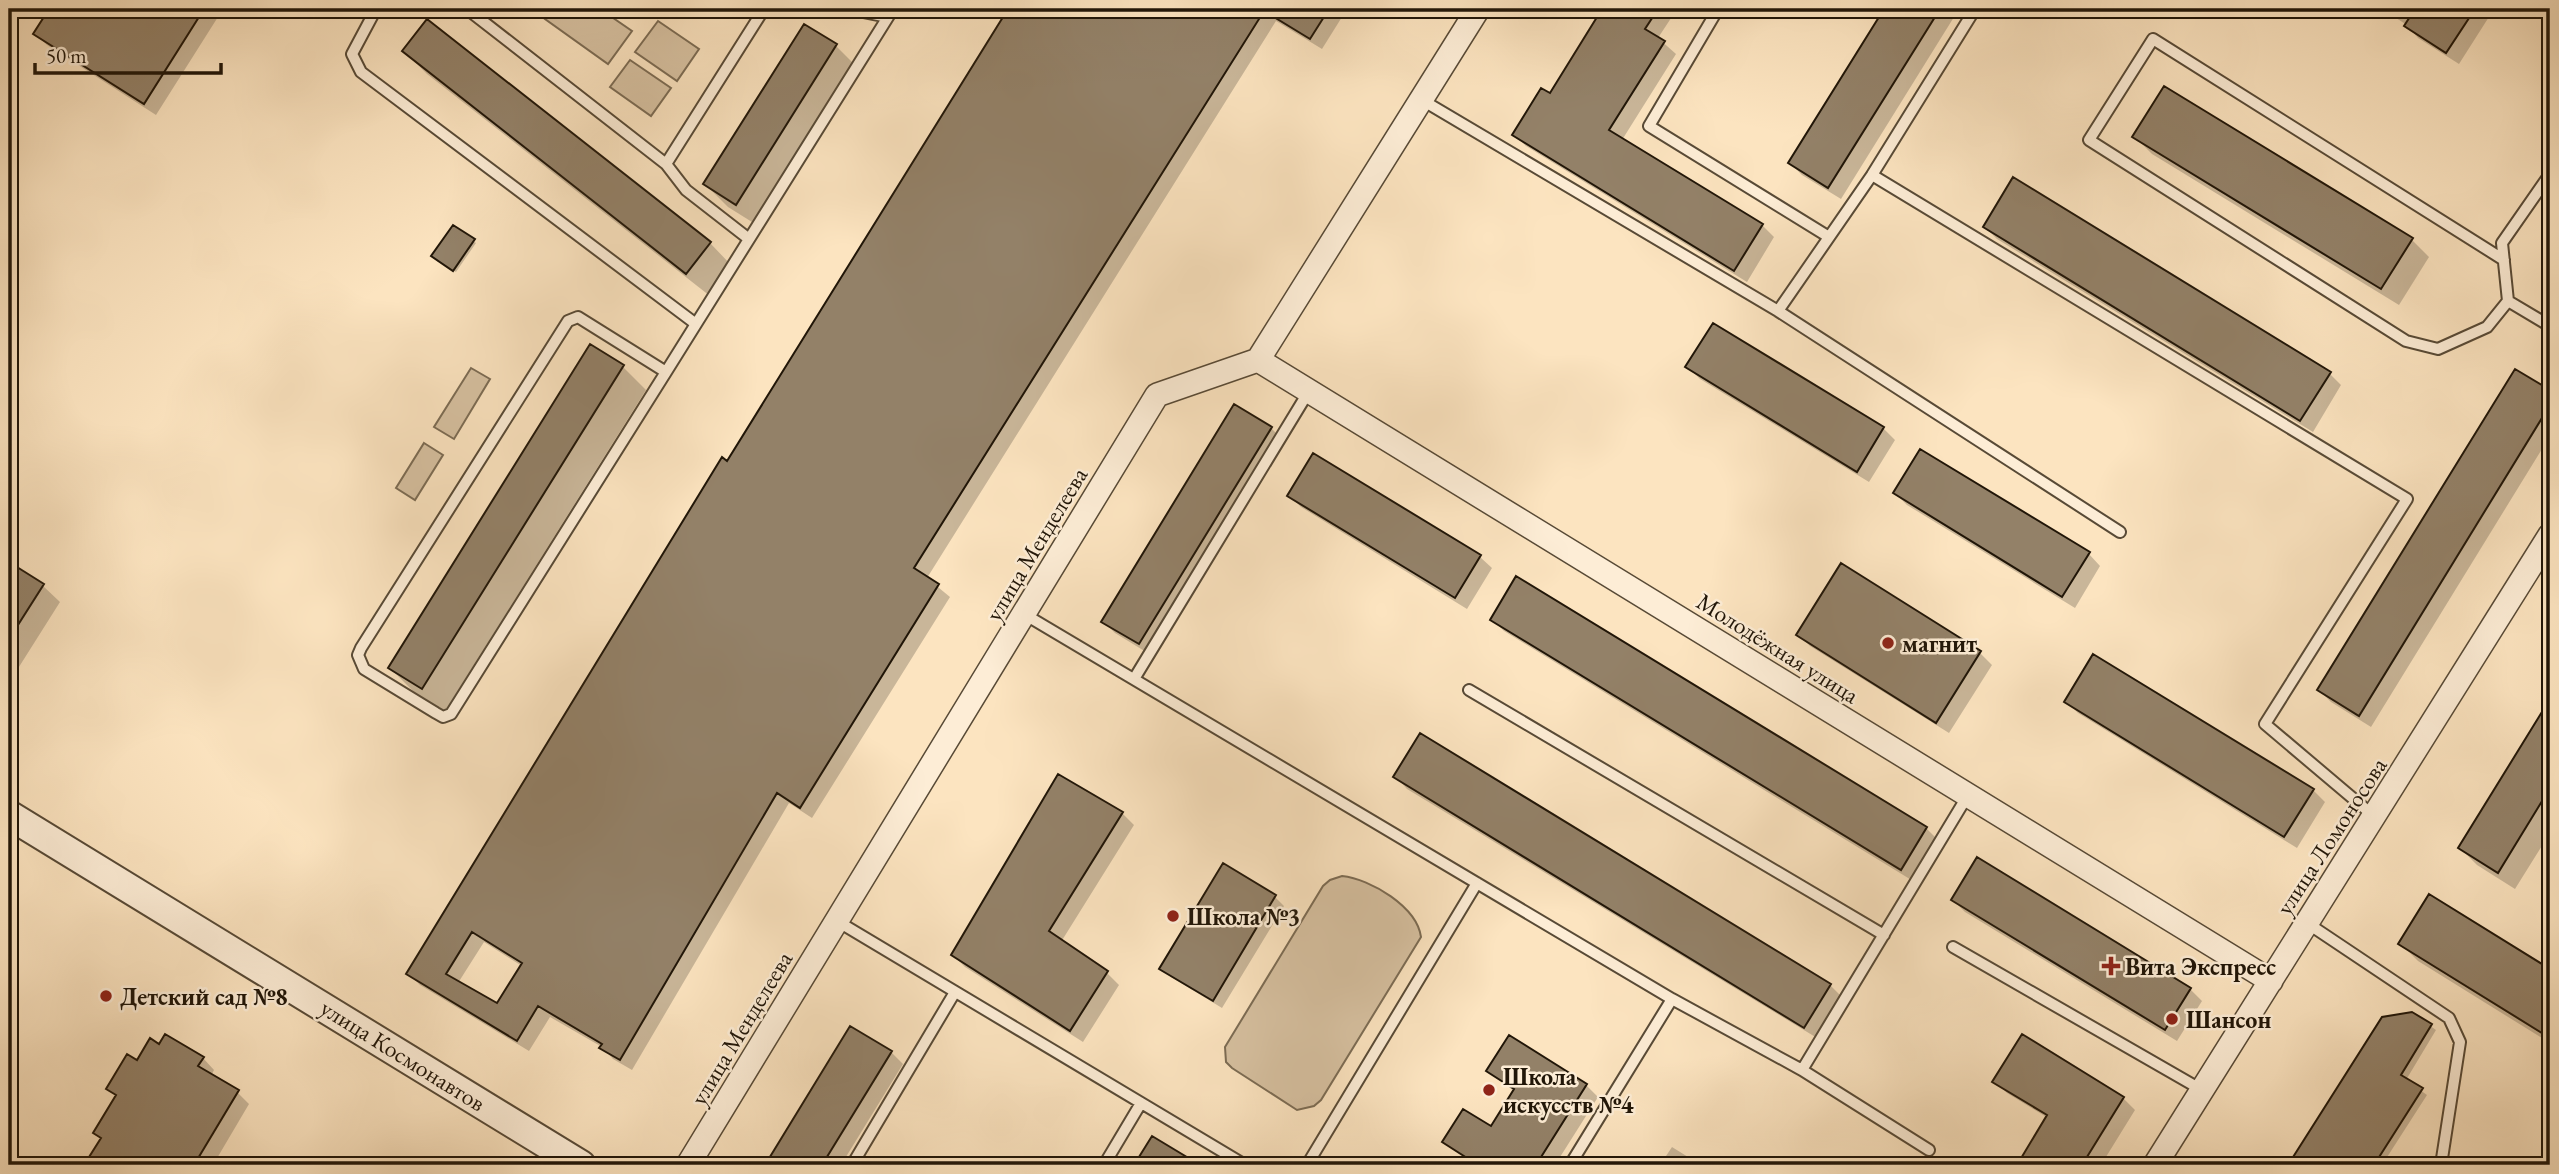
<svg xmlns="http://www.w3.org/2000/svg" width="2559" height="1174" font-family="'EB Garamond',serif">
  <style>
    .green { fill: #d7c1a1; stroke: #7c6c54; stroke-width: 2 }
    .shadow { fill: #0003; fill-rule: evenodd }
    .building { fill: #938168; stroke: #211608; stroke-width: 2; fill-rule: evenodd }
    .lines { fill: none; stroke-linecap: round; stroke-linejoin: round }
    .service-casing { stroke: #584a36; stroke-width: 14 }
    .minor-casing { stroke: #584a36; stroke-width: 26 }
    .tertiary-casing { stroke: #584a36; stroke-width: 32 }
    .service { stroke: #fdedd6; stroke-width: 10 }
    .minor { stroke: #fdedd6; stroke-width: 23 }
    .tertiary { stroke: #fdedd6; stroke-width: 28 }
    .poi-dot { fill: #8f2418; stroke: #fdedd6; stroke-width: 2.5 }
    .labels { text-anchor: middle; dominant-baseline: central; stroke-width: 5; stroke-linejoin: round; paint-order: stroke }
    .street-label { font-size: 24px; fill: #211608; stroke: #fdedd6 }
    .poi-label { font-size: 24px; font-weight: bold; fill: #211608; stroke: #fdedd6; text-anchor: start }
  </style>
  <rect width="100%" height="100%" fill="#fce4c0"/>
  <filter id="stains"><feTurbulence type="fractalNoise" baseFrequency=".00286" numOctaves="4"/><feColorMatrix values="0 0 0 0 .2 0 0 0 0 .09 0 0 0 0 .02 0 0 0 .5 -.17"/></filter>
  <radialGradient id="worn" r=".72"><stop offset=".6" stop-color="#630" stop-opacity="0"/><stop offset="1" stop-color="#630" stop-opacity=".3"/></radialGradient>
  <!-- green -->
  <path class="green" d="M 553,9 L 600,9 L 632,31 L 608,64 L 545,19 Z
    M 658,21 L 699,49 L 677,81 L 635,52 Z
    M 630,60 L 671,88 L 651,116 L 610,87 Z
    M 471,368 L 490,379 L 454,439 L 434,427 Z
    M 424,443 L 443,455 L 415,500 L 396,488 Z
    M 1342,876 C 1371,879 1417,907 1421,937 L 1321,1100 L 1314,1106 L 1297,1110 L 1232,1068 L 1226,1062 L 1225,1047 L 1323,886 L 1330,880 Z"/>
  <!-- shadow -->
  <path class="shadow" d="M 51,9 L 223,9 L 156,115 L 47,45 L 35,33 Z
    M 1010,9 L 1347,9 L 1322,49 L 1276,21 L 927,578 L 950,597 L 812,818 L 789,803 L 632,1070 L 613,1059 L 602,1047 L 550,1017 L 529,1051 L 420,985 L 409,974 ZM 484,942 L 522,966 L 498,1005 L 458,983 Z
    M 1604,9 L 1677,9 L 1658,38 L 1676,54 L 1622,140 L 1762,225 L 1774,237 L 1747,282 L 1526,146 L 1514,135 L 1550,96 Z
    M 1886,9 L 1959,9 L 1841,199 L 1802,175 L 1790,163 Z
    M 2382,9 L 2494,9 L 2459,64 L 2418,38 L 2407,25 Z
    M 427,22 L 710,243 L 733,267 L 710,296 L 427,74 L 404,51 Z
    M 805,26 L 836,46 L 859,69 L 760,227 L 728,207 L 705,184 Z
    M 2135,137 L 2411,239 L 2429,257 L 2399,305 L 2152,154 Z
    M 453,227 L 476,243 L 456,272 L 436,259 Z
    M 1985,227 L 2329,373 L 2341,385 L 2313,432 L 1997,239 Z
    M 623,367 L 646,390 L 445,711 L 413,691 L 390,668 Z
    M 1688,367 L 1883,428 L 1895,440 L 1869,482 L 1700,379 Z
    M 2515,371 L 2550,392 L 2550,436 L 2371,727 L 2331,702 L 2319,690 Z
    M 1235,407 L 1271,428 L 1283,440 L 1151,655 L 1115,633 L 1103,621 Z
    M 1314,455 L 1480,557 L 1492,568 L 1467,609 L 1301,507 L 1289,495 Z
    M 1895,493 L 2089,554 L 2100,566 L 2075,608 L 1907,505 Z
    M 9,564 L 42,585 L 60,602 L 12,678 L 9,676 Z
    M 1841,566 L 1980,653 L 1992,665 L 1949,733 L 1810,646 L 1798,634 Z
    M 1492,619 L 1926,828 L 1938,840 L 1913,881 L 1504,631 Z
    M 2066,701 L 2313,790 L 2325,802 L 2297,848 L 2078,713 Z
    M 2550,702 L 2550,833 L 2515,889 L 2477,865 L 2460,848 Z
    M 1396,777 L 1830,985 L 1842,997 L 1817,1038 L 1407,789 Z
    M 1122,813 L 1134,825 L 1061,942 L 1107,973 L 1119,985 L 1083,1042 L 965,967 L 953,955 Z
    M 1223,866 L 1275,897 L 1284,906 L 1222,1008 L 1171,977 L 1162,968 Z
    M 2429,897 L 2550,972 L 2550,1043 L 2418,961 L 2400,943 Z
    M 1953,900 L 2190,989 L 2202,1001 L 2177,1041 L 1965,912 Z
    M 2412,1013 L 2436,1030 L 2406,1080 L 2427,1095 L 2382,1165 L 2290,1165 L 2383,1018 Z
    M 851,1028 L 891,1052 L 903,1064 L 841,1165 L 767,1165 Z
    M 160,1046 L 203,1058 L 214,1070 L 211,1076 L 237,1092 L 249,1104 L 213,1165 L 96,1165 L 90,1159 L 102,1139 L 96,1133 L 117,1097 L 108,1088 Z
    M 1488,1071 L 1586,1085 L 1598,1097 L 1555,1165 L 1474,1165 L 1444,1142 L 1492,1129 L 1515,1092 Z
    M 1995,1081 L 2123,1098 L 2135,1110 L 2101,1165 L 2019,1165 L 2048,1118 L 2007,1093 Z
    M 1672,1147 L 1701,1165 L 1660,1165 Z"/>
  <!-- building -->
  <path class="building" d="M 49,9 L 204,9 L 144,104 L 33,34 Z
    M 1008,9 L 1329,9 L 1310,39 L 1264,11 L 914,568 L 939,584 L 800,808 L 777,793 L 620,1060 L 599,1048 L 602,1044 L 538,1006 L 517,1041 L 406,974 L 722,457 L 727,461 ZM 472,932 L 522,963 L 497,1003 L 446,974 Z
    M 1602,9 L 1658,9 L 1645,29 L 1665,41 L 1609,130 L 1763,224 L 1734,271 L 1512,135 L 1541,88 L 1550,93 Z
    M 1884,9 L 1940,9 L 1828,188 L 1788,163 Z
    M 2415,9 L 2475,9 L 2446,53 L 2404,26 Z
    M 427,19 L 711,242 L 686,274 L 402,51 Z
    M 804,24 L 837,44 L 736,205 L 703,184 Z
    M 2164,86 L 2413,238 L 2381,289 L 2132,137 Z
    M 2013,177 L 2331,372 L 2300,421 L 1983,227 Z
    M 453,225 L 475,239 L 453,271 L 431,256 Z
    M 1713,323 L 1884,427 L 1857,472 L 1685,367 Z
    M 590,344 L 624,365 L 422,689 L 388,668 Z
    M 2515,369 L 2550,390 L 2550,405 L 2359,716 L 2317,690 Z
    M 1234,404 L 1272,427 L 1139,644 L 1101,622 Z
    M 1920,449 L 2090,552 L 2062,597 L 1893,493 Z
    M 1313,453 L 1481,555 L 1455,598 L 1287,496 Z
    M 9,562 L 44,584 L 9,639 Z
    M 1841,563 L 1981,651 L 1936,723 L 1796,635 Z
    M 1516,576 L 1927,827 L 1901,870 L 1490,620 Z
    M 2093,654 L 2314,789 L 2284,837 L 2064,702 Z
    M 2550,699 L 2550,788 L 2498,873 L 2458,848 Z
    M 1420,733 L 1831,984 L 1804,1028 L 1393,777 Z
    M 1058,774 L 1123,812 L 1049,931 L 1108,971 L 1070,1031 L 951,955 Z
    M 1977,857 L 2191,988 L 2165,1030 L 1951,900 Z
    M 1223,863 L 1276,895 L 1213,1001 L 1159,969 Z
    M 2429,894 L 2550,969 L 2550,1038 L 2398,944 Z
    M 2412,1012 L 2432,1024 L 2401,1075 L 2423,1088 L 2374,1165 L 2288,1165 L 2382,1017 Z
    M 850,1026 L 892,1051 L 822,1165 L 765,1165 Z
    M 165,1034 L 204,1057 L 198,1066 L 239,1090 L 194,1165 L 84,1165 L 101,1138 L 93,1133 L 116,1095 L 106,1089 L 127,1054 L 137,1060 L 150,1038 L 159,1044 Z
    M 2022,1034 L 2124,1097 L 2082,1165 L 2017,1165 L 2047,1115 L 1992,1082 Z
    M 1509,1035 L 1587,1084 L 1536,1165 L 1478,1165 L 1442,1142 L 1463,1109 L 1491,1126 L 1514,1089 L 1486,1071 Z
    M 1152,1136 L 1200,1165 L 1134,1165 Z"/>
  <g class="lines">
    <!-- service casing -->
    <g class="service-casing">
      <path id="service" d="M 376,9 L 352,54 L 361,72 L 696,324 L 893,9
        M 467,9 L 666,164 L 764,9
        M 848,9 L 888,17
        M 1718,9 L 1649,126 L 1829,237
        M 1422,100 L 1778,311 L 2120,532
        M 666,164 L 686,190 L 749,239
        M 1872,175 L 2407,499 L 2265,724 L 2375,817
        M 2504,260 L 2153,39 L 2089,140 L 2406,341 L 2438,349 L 2487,327 L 2508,301 L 2502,243 L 2550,174
        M 2508,301 L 2550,326
        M 1778,311 L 1872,175 L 1975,9
        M 666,372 L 451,714 L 443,717 L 436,713 L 364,669 L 358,655 L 361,648 L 568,321 L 578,317 L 666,372 L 696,324
        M 1024,614 L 1672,999 L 1802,1070 L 1968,795
        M 1134,679 L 1309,391
        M 1469,690 L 1884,935
        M 837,921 L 1245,1165
        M 2307,923 L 2449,1018 L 2460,1042 L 2441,1165
        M 1953,947 L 2202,1090
        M 1802,1070 L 1929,1150
        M 852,1165 L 955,992
        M 1104,1165 L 1141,1103
        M 1307,1165 L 1477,883
        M 1570,1165 L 1672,999"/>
    </g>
    <!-- minor casing -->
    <g class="minor-casing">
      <path id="minor" d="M 1258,360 L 2271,981
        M 688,1165 L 1157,395 L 1258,360 L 1478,9
        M 2155,1165 L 2550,535"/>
    </g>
    <!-- tertiary casing -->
    <g class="tertiary-casing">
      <path id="tertiary" d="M 9,815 L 581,1165"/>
    </g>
    <!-- service -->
    <use href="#service" class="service"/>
    <!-- minor -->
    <use href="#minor" class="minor"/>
    <!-- tertiary -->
    <use href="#tertiary" class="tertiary"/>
  </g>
  <!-- markers -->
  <g class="poi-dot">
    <circle cx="1888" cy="643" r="7"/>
    <circle cx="1173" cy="916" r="7"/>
    <path d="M2107.5 955.5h7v7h7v7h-7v7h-7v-7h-7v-7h7z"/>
    <circle cx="106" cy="996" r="7"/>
    <circle cx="2172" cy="1019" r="7"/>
    <circle cx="1489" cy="1090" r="7"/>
  </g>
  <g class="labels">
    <!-- street labels -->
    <g class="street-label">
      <text transform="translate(1036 544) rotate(-59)">улица Менделеева</text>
      <text transform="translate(1778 648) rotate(32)">Молодёжная улица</text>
      <text transform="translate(2331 836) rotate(-57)">улица Ломоносова</text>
      <text transform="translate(741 1028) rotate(-59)">улица Менделеева</text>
      <text transform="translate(403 1055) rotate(32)">улица Космонавтов</text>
    </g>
    <!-- poi labels -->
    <g class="poi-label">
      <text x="1902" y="643">магнит</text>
      <text x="1187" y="916">Школа №3</text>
      <text x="2125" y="966">Вита Экспресс</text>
      <text x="120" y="996">Детский сад №8</text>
      <text x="2186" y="1019">Шансон</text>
      <text x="1503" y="1076">Школа<tspan x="1503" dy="28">искусств №4</tspan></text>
    </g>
  </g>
  <!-- margin -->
  <rect width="2559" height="1174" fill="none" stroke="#fce4c0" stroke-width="35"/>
  <rect x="10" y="10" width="2538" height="1153" fill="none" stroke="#211608" stroke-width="3.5"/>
  <rect x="18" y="18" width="2524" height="1139" fill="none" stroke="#211608" stroke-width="2"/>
  <!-- scale -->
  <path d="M35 63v10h186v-10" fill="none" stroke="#211608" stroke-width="3.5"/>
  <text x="46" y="63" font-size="21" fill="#211608" stroke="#fdedd6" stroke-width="5" paint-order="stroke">50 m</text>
  <rect width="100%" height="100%" filter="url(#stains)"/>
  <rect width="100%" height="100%" fill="url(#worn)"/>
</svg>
